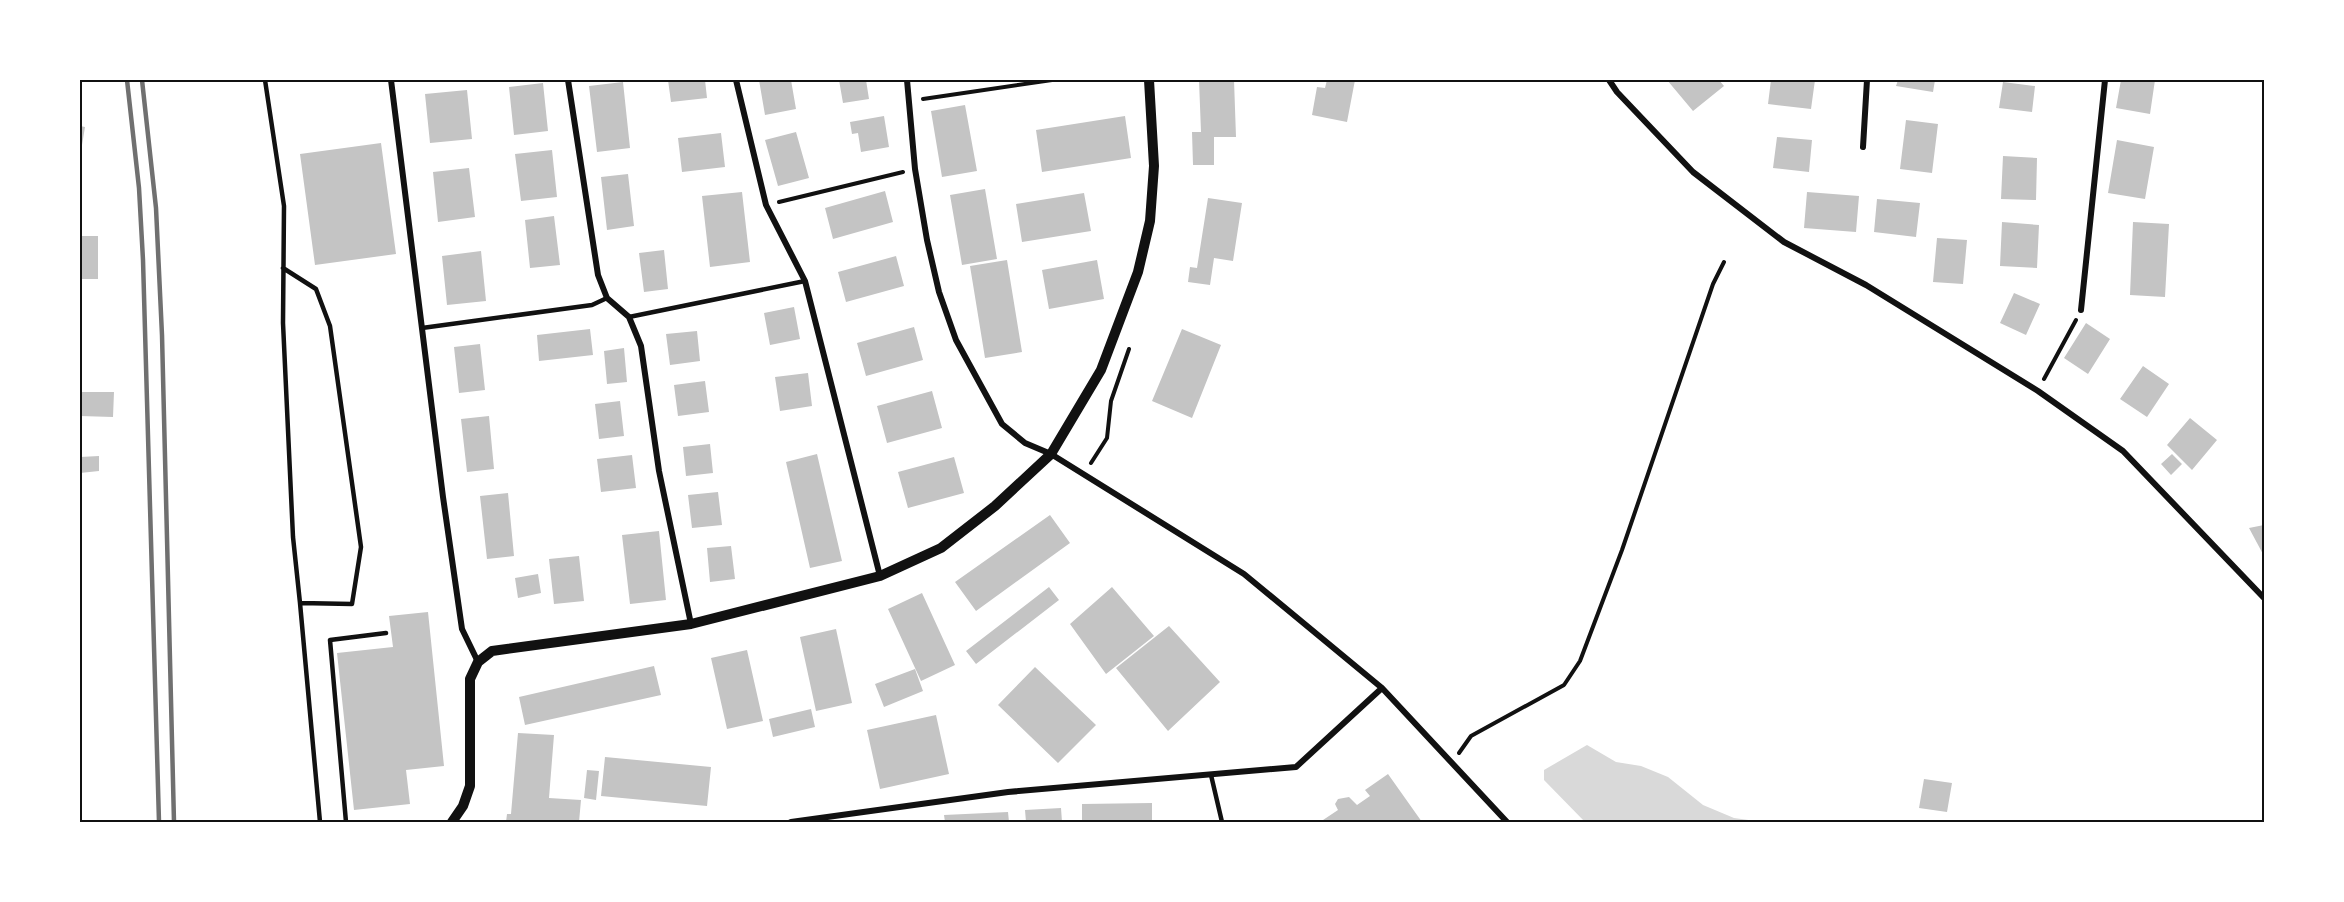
<svg xmlns="http://www.w3.org/2000/svg" width="2344" height="902" font-family="'Archivo Narrow',sans-serif">
  <style>
    .water { fill: #d9d9d9 }
    .building { fill: #c4c4c4 }
    .lines { fill: none; stroke-linecap: round; stroke-linejoin: round }
    .path { stroke: #111; stroke-width: 4 }
    .service { stroke: #111; stroke-width: 4.5 }
    .minor { stroke: #111; stroke-width: 6 }
    .tertiary { stroke: #111; stroke-width: 10 }
    .rail { stroke: #707070; stroke-width: 4.5 }
    .neatline { fill: none; stroke: #111; stroke-width: 2 }
  </style>
  <rect width="100%" height="100%" fill="#fff"/>
  <!-- water -->
  <path class="water" d="M 1587,745 L 1616,762 L 1641,766 L 1668,777 L 1703,805 L 1734,818 L 1763,822 L 1585,822 L 1544,780 L 1544,770 Z"/>
  <!-- building -->
  <path class="building" d="M 668,80 L 705,80 L 707,98 L 671,102 Z
    M 759,80 L 791,80 L 796,109 L 765,115 Z
    M 839,80 L 866,80 L 869,99 L 843,103 Z
    M 1199,80 L 1234,80 L 1236,137 L 1214,137 L 1214,165 L 1193,165 L 1192,132 L 1201,132 Z
    M 1327,80 L 1355,80 L 1347,122 L 1312,115 L 1317,87 L 1325,88 Z
    M 1667,80 L 1719,80 L 1724,86 L 1693,111 Z
    M 1771,80 L 1815,80 L 1811,109 L 1768,104 Z
    M 1898,80 L 1935,80 L 1933,92 L 1896,86 Z
    M 2121,80 L 2155,80 L 2150,114 L 2116,108 Z
    M 623,82 L 630,148 L 597,152 L 589,86 Z
    M 2003,82 L 2035,86 L 2032,112 L 1999,108 Z
    M 543,83 L 548,131 L 514,135 L 509,87 Z
    M 467,90 L 472,139 L 430,143 L 425,94 Z
    M 965,105 L 977,171 L 942,177 L 931,111 Z
    M 884,116 L 889,147 L 861,152 L 858,133 L 852,134 L 850,122 Z
    M 1125,116 L 1131,158 L 1042,172 L 1036,130 Z
    M 1906,120 L 1938,124 L 1932,173 L 1900,169 Z
    M 80,126 L 85,127 L 81,151 L 80,150 Z
    M 796,132 L 809,178 L 778,186 L 765,140 Z
    M 721,133 L 725,167 L 682,172 L 678,138 Z
    M 1777,137 L 1812,140 L 1809,172 L 1773,168 Z
    M 2117,140 L 2154,147 L 2145,199 L 2108,193 Z
    M 381,143 L 396,254 L 315,265 L 300,154 Z
    M 552,150 L 557,197 L 521,201 L 515,154 Z
    M 2003,156 L 2037,158 L 2036,200 L 2001,199 Z
    M 469,168 L 475,217 L 438,222 L 433,172 Z
    M 628,174 L 634,226 L 607,230 L 601,177 Z
    M 985,189 L 997,259 L 962,265 L 950,195 Z
    M 885,191 L 893,222 L 833,239 L 825,208 Z
    M 742,192 L 750,262 L 710,267 L 702,196 Z
    M 1807,192 L 1859,196 L 1856,232 L 1804,228 Z
    M 1084,193 L 1091,231 L 1022,242 L 1016,204 Z
    M 1208,198 L 1242,203 L 1233,261 L 1214,258 L 1210,285 L 1188,282 L 1190,267 L 1197,268 Z
    M 1877,199 L 1920,203 L 1916,237 L 1874,232 Z
    M 554,216 L 560,265 L 530,268 L 525,220 Z
    M 2002,222 L 2039,225 L 2037,268 L 2000,266 Z
    M 2133,222 L 2169,224 L 2165,297 L 2130,295 Z
    M 80,236 L 98,236 L 98,279 L 80,279 Z
    M 1937,238 L 1967,240 L 1963,284 L 1933,282 Z
    M 664,250 L 668,289 L 644,292 L 639,253 Z
    M 481,251 L 486,301 L 447,305 L 442,256 Z
    M 896,256 L 904,286 L 846,302 L 838,272 Z
    M 1007,260 L 1022,352 L 985,358 L 970,266 Z
    M 1097,260 L 1104,299 L 1049,309 L 1042,270 Z
    M 2014,293 L 2040,304 L 2026,335 L 2000,323 Z
    M 794,307 L 800,339 L 770,345 L 764,313 Z
    M 2086,323 L 2110,339 L 2088,374 L 2064,358 Z
    M 914,327 L 923,360 L 866,376 L 857,343 Z
    M 590,329 L 593,355 L 539,361 L 537,335 Z
    M 1182,329 L 1221,345 L 1192,418 L 1152,401 Z
    M 697,331 L 700,361 L 670,365 L 666,334 Z
    M 480,344 L 485,390 L 459,393 L 454,347 Z
    M 624,348 L 627,382 L 607,384 L 604,351 Z
    M 2143,366 L 2169,384 L 2147,417 L 2120,399 Z
    M 808,373 L 812,406 L 780,411 L 775,377 Z
    M 705,381 L 709,412 L 678,416 L 674,385 Z
    M 932,391 L 942,428 L 887,443 L 877,406 Z
    M 80,392 L 114,392 L 113,417 L 80,416 Z
    M 620,401 L 624,436 L 599,439 L 595,404 Z
    M 489,416 L 494,469 L 467,472 L 461,419 Z
    M 2190,418 L 2217,440 L 2192,470 L 2167,445 Z
    M 710,444 L 713,473 L 686,476 L 683,447 Z
    M 817,454 L 842,561 L 810,568 L 786,462 Z
    M 2172,454 L 2182,464 L 2171,475 L 2161,464 Z
    M 632,455 L 636,488 L 601,492 L 597,459 Z
    M 99,456 L 99,471 L 80,473 L 80,457 Z
    M 954,457 L 964,493 L 908,508 L 898,472 Z
    M 718,492 L 722,525 L 692,528 L 688,495 Z
    M 508,493 L 514,556 L 487,559 L 480,496 Z
    M 1050,515 L 1070,543 L 976,611 L 955,582 Z
    M 2264,525 L 2264,556 L 2249,528 Z
    M 659,531 L 666,600 L 630,604 L 622,535 Z
    M 731,546 L 735,579 L 710,582 L 707,548 Z
    M 579,556 L 584,601 L 554,604 L 549,559 Z
    M 538,574 L 541,593 L 518,598 L 515,578 Z
    M 1049,587 L 1059,600 L 976,664 L 966,651 Z
    M 1112,587 L 1154,636 L 1106,674 L 1070,624 Z
    M 922,593 L 955,665 L 921,681 L 888,609 Z
    M 428,612 L 444,766 L 406,770 L 410,804 L 354,810 L 337,653 L 393,647 L 389,616 Z
    M 1169,626 L 1220,682 L 1168,731 L 1116,668 Z
    M 836,629 L 852,703 L 816,711 L 800,637 Z
    M 747,650 L 763,721 L 727,729 L 711,658 Z
    M 654,666 L 661,695 L 525,725 L 519,697 Z
    M 1035,667 L 1096,725 L 1058,763 L 998,705 Z
    M 915,669 L 923,691 L 884,707 L 875,684 Z
    M 811,709 L 815,727 L 773,737 L 769,719 Z
    M 936,715 L 949,774 L 880,789 L 867,730 Z
    M 518,733 L 554,735 L 549,798 L 581,800 L 579,822 L 506,822 L 507,814 L 511,814 Z
    M 605,757 L 711,767 L 707,806 L 601,796 Z
    M 587,770 L 599,771 L 596,800 L 584,798 Z
    M 1388,774 L 1422,822 L 1320,822 L 1338,810 L 1335,804 L 1338,799 L 1349,797 L 1357,805 L 1370,796 L 1365,790 Z
    M 1924,779 L 1952,783 L 1947,812 L 1919,808 Z
    M 1152,803 L 1152,822 L 1082,822 L 1082,804 Z
    M 1061,808 L 1062,822 L 1026,822 L 1025,810 Z
    M 1008,812 L 1009,822 L 945,822 L 944,815 Z"/>
  <g class="lines">
    <!-- path -->
    <path class="path" d="M 923,99 L 1052,80
      M 779,202 L 903,172
      M 2044,379 L 2076,320
      M 1091,463 L 1107,438 L 1111,401 L 1129,349
      M 1459,753 L 1471,736 L 1564,685 L 1580,661 L 1622,550 L 1713,284 L 1724,262"/>
    <!-- service -->
    <path class="service" d="M 265,80 L 284,206 L 283,323 L 293,537 L 300,603 L 352,604 L 361,547 L 330,326 L 316,289 L 283,268
      M 629,317 L 805,281
      M 422,328 L 592,305 L 607,298
      M 300,603 L 320,822
      M 1211,775 L 1222,822
      M 346,822 L 330,640 L 386,633"/>
    <!-- minor -->
    <path class="minor" d="M 391,80 L 443,497 L 462,629 L 478,662
      M 568,80 L 598,275 L 607,298 L 629,317 L 641,346 L 659,471 L 691,624
      M 736,80 L 766,205 L 805,281 L 880,576
      M 907,80 L 915,169 L 927,240 L 939,292 L 956,340 L 1002,424 L 1025,443 L 1051,454 L 1244,574 L 1382,688 L 1507,822
      M 1609,80 L 1617,92 L 1693,172 L 1784,242 L 1866,285 L 2038,391 L 2123,451 L 2264,598
      M 1863,147 L 1867,80
      M 2081,310 L 2105,80
      M 791,822 L 1008,792 L 1296,767 L 1382,688"/>
    <!-- tertiary -->
    <path class="tertiary" d="M 452,822 L 463,806 L 470,786 L 470,679 L 478,662 L 492,651 L 691,624 L 880,576 L 941,548 L 995,506 L 1051,454 L 1101,370 L 1138,272 L 1150,221 L 1154,166 L 1149,80"/>
    <!-- rail -->
    <path class="rail" d="M 127,80 L 139,188 L 143,260 L 159,822
      M 142,80 L 156,208 L 162,335 L 174,822"/>
  </g>
  <!-- border -->
  <rect width="2344" height="902" fill="none" stroke="#ffffff" stroke-width="162"/>
  <rect x="81" y="81" width="2182" height="740" class="neatline"/>
</svg>
